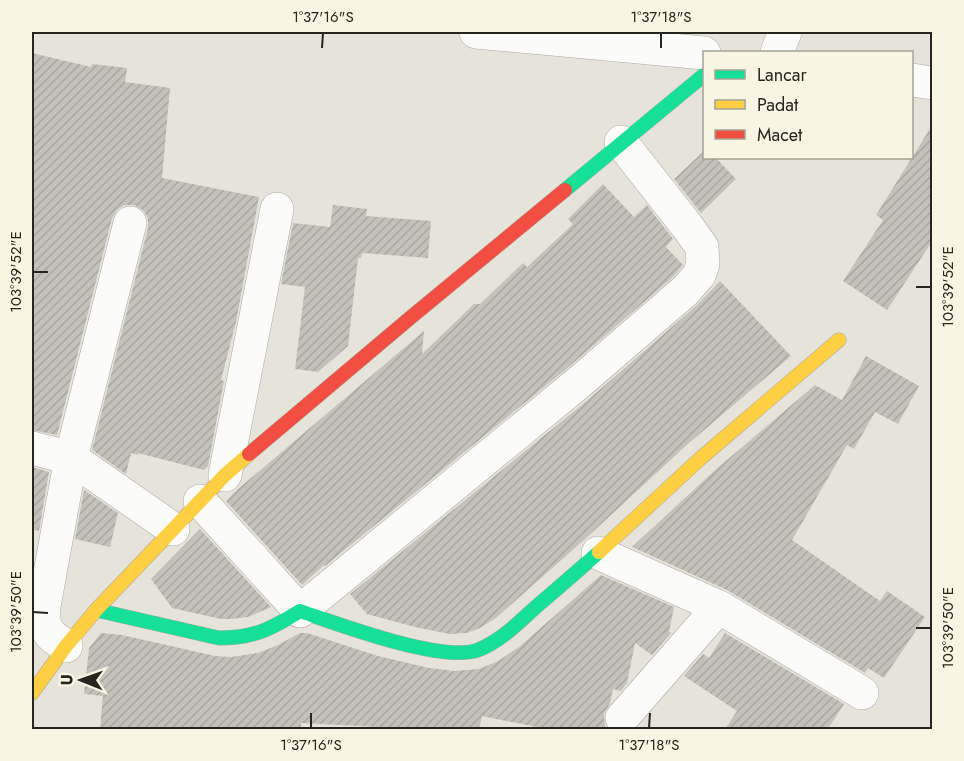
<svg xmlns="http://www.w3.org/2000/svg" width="964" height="761" font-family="Jost,sans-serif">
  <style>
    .building { fill: url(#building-hatch) }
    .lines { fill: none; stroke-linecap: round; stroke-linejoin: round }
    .street-casing { stroke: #aaa8a0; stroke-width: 34 }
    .fast-casing { stroke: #aaa8a0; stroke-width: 15 }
    .slow-casing { stroke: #aaa8a0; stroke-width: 15 }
    .jam-casing { stroke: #aaa8a0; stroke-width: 15 }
    .street { stroke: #fbfbf9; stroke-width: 33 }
    .fast { stroke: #16e098; stroke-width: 14 }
    .slow { stroke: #ffcf43; stroke-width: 14 }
    .jam { stroke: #f24e42; stroke-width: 14 }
    .ticks { fill: none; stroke: #26251e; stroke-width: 2 }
    .neatline { fill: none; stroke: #26251e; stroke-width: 2 }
    .ticks-label { font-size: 15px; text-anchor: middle; fill: #26251e }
  </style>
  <defs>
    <pattern id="building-hatch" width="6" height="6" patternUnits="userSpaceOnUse" patternTransform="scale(1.5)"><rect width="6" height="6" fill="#c3c1ba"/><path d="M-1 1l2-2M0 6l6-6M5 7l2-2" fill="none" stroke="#a7a69f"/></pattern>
  </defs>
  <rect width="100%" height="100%" fill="#e6e4da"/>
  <!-- building -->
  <path class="building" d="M 32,53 L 91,67 L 92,64 L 127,68 L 125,82 L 170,88 L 162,178 L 259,197 L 236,322 L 221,380 L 224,381 L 208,466 L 204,470 L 138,453 L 138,455 L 131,453 L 126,474 L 92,450 L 148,228 L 148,218 L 143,210 L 134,205 L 124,205 L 117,210 L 112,218 L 57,435 L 32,430 Z
    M 933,124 L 933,240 L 887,310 L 843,281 L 883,220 L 876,215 Z
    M 705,150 L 705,158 L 716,158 L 736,179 L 701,213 L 674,179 Z
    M 603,184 L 634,217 L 647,205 L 673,239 L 666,247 L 683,265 L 672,278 L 565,370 L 325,566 L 324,565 L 302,585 L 226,501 L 238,489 L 424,331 L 422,354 L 474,304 L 480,304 L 523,263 L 527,267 L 573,224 L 568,219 Z
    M 333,205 L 367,209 L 366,216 L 431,221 L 428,258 L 362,253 L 361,258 L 358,258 L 348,346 L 318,372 L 295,369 L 305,287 L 281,284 L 293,223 L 330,227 Z
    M 720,281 L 791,356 L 689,443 L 585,539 L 496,618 L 480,628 L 467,633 L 450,634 L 415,627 L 367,614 L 350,594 L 589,399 L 697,305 Z
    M 866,356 L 919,386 L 898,424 L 875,412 L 854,449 L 847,445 L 792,540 L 880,601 L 887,591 L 925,617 L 884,678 L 868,668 L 865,673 L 727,590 L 632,547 L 714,471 L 815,385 L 842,400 Z
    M 32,467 L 49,472 L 39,531 L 32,529 Z
    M 84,490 L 118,513 L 110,547 L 75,539 Z
    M 200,529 L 271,607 L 248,617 L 231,619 L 221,619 L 172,608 L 151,579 Z
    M 601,575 L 674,607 L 669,632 L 671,633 L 652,655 L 635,643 L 627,683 L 621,691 L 613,689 L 610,703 L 604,714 L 605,729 L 546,729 L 482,716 L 479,729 L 376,729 L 376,727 L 301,723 L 301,729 L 100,729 L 103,696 L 84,694 L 89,648 L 101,633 L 122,635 L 215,656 L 231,657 L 258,653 L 278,645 L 300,633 L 307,633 L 378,656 L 429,668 L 455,671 L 479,669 L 498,661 L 519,647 Z
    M 725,633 L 844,704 L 828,729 L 725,729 L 737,711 L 684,676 L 703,654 L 709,658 Z"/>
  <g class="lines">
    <!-- street casing -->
    <g class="street-casing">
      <path id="street" d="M 476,32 L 704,53
        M 777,52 L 785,32
        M 912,80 L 932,83
        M 32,448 L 71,458 L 173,529
        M 225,475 L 277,209
        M 200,501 L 300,611 L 577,384 L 685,291 L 699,275 L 703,264 L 702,247 L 687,226 L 621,142
        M 598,553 L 719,607 L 862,693
        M 66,646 C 46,633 43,630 44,606 L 71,458 L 130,223
        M 622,718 L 719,607"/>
    </g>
    <!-- fast casing -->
    <g class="fast-casing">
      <path id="fast" d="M 565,190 L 704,75
        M 96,610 L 219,638 C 254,638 271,629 300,611 C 338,624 442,663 478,650 C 501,641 519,622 537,606 C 558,588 579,570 599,552"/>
    </g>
    <!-- slow casing -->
    <g class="slow-casing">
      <path id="slow" d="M 599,552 L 702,457 L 839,340
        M 32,693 L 66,646 L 96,610 L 225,475 L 249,454"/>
    </g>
    <!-- jam casing -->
    <g class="jam-casing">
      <path id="jam" d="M 249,454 L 410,318 L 565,190"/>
    </g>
    <!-- street -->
    <use href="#street" class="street"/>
    <!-- fast -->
    <use href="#fast" class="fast"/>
    <!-- slow -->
    <use href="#slow" class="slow"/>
    <!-- jam -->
    <use href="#jam" class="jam"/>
  </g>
  <!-- ticks -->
  <path class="ticks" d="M 322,48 L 323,33M 661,48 L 661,33M 33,272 L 48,272M 916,287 L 931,287M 33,612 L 48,613M 916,628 L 931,628M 311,728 L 311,713M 649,728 L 650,713"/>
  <!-- border -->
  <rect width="964" height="761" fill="none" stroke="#f8f5e2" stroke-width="66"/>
  <!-- legend -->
  <rect x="703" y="51" width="210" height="108" fill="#f8f5e2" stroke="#a4a294" stroke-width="1.5"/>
  <rect x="715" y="70" width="30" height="9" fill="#16e098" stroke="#a4a294" stroke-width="1.5"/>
  <text x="757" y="81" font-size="18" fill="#26251e">Lancar</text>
  <rect x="715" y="100" width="30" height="9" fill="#ffcf43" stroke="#a4a294" stroke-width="1.5"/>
  <text x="757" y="111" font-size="18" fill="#26251e">Padat</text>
  <rect x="715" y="130" width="30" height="9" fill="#f24e42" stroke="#a4a294" stroke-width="1.5"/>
  <text x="757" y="141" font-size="18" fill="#26251e">Macet</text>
  <!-- north arrow -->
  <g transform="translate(81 680) rotate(271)" stroke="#f8f5e2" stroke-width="4.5" paint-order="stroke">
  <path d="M0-4.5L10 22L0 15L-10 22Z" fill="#26251e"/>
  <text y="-9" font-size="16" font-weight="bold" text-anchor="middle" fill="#26251e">U</text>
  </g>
  <rect x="33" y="33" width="898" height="695" class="neatline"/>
  <g class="ticks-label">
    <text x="323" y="22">1°37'16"S</text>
    <text x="661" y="22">1°37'18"S</text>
    <text transform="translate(16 272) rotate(-90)" y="5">103°39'52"E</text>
    <text transform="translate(948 287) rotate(-90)" y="5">103°39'52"E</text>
    <text transform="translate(16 612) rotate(-90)" y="5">103°39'50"E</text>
    <text transform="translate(948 628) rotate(-90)" y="5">103°39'50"E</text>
    <text x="311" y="750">1°37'16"S</text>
    <text x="649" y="750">1°37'18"S</text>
  </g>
</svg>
